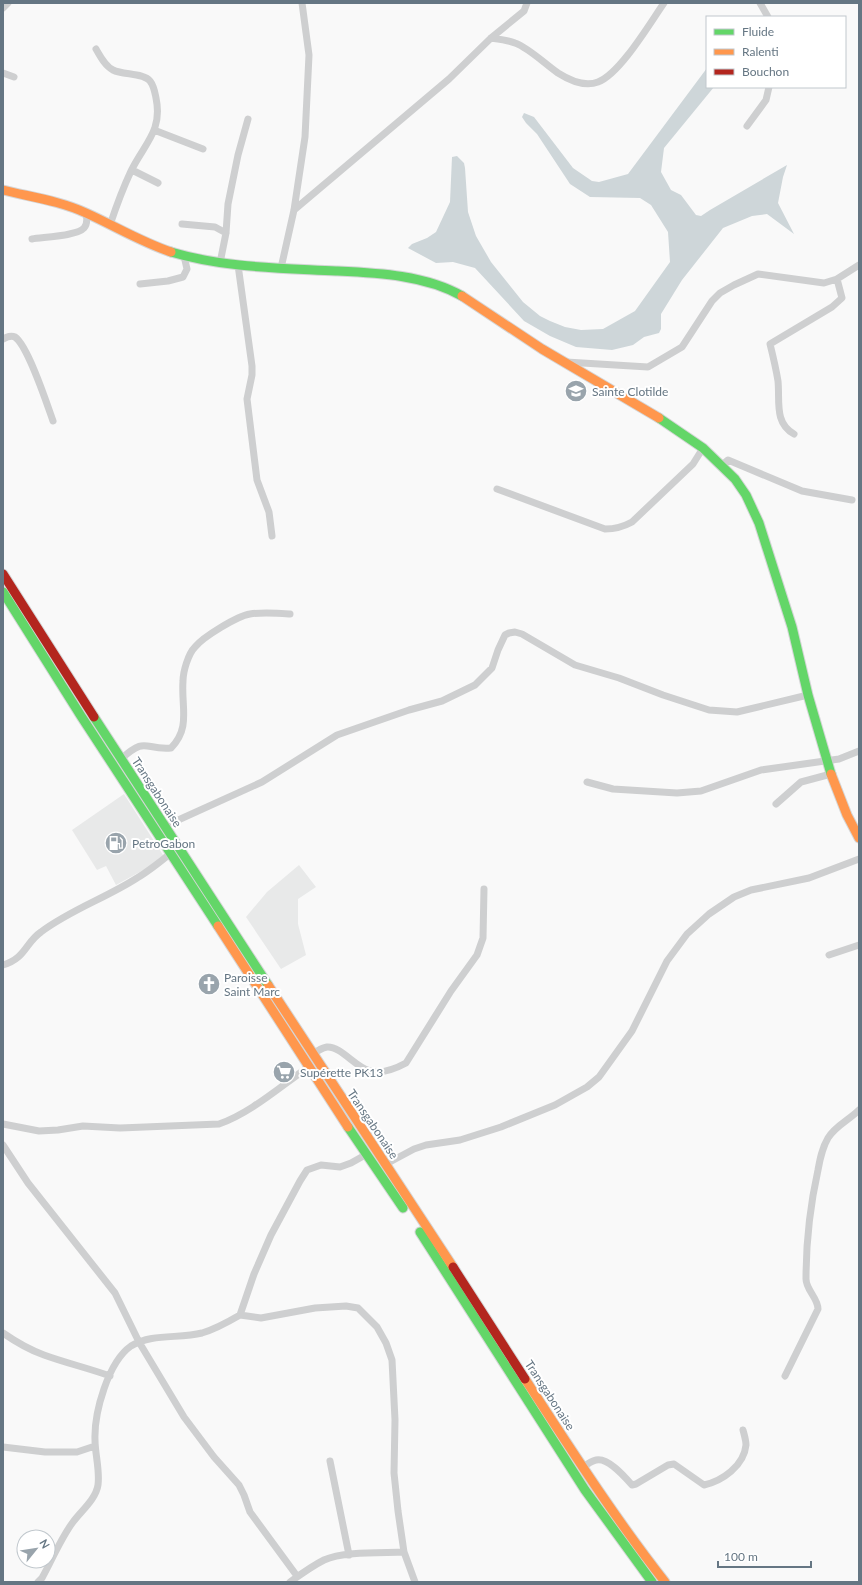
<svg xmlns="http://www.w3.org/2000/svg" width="862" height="1585" font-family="Lato,sans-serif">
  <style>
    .built { fill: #e8e9e9 }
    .water { fill: #ced6d9 }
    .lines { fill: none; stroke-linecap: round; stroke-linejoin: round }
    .fast-casing { stroke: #d5d6d7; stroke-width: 11 }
    .slow-casing { stroke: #d5d6d7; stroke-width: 11 }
    .jam-casing { stroke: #d5d6d7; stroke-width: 11 }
    .street { stroke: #cecfd0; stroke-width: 7 }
    .fast { stroke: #63d668; stroke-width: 9 }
    .slow { stroke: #ff974d; stroke-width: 9 }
    .jam { stroke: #b3261e; stroke-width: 9 }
    .labels { text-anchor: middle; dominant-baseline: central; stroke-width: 4; stroke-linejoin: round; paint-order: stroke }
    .poi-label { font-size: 12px; fill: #657683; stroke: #fff; text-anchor: start }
    .street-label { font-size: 12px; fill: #657683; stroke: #fff }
  </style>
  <rect width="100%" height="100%" fill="#f9f9f9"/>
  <!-- built -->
  <path class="built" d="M 124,794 L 163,855 L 147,868 L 116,885 L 106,866 L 97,870 L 72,830 Z
    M 299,865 L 316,887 L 298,899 L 298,924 L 306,955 L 281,969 L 246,917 L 267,892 Z"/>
  <!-- water -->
  <path class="water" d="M 707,68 L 707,87 L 714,87 L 664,148 L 661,172 L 671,190 L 681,195 L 696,215 L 701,216 L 710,210 L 787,165 L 783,177 L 778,203 L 794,234 L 767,214 L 752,216 L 723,228 L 682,280 L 661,314 L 661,329 L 659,333 L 644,337 L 633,345 L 612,350 L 576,347 L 550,336 L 524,321 L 475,268 L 453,262 L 436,263 L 408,248 L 412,244 L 427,238 L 436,232 L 450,202 L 452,157 L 457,156 L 464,163 L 465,168 L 468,212 L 476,236 L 491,262 L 523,302 L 540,316 L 550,321 L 565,327 L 581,330 L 603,329 L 635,311 L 670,262 L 668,232 L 651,205 L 640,198 L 590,197 L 570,184 L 537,134 L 526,123 L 522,117 L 524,113 L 534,117 L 573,168 L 592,181 L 599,182 L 628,174 Z"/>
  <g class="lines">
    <!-- fast casing -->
    <g class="fast-casing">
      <path id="fast" d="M 171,252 C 224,268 281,268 336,271 C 378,273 425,275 462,296
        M 659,418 L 703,448 L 735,479 L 746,495 L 759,523 L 792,627 L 808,695 L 831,774
        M 3,592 L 81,716 L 218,926
        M 94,717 L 268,985
        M 348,1127 L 403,1208
        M 420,1232 L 585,1490 L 652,1582"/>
    </g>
    <!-- slow casing -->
    <g class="slow-casing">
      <path id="slow" d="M 3,190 C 31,197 60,201 86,213 C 115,226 141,242 171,252
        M 462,296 L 542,349 L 659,418
        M 831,774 L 847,815 L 859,838
        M 218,926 L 348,1127
        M 268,985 L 453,1267
        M 525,1379 C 570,1448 614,1517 665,1582"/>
    </g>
    <!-- jam casing -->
    <g class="jam-casing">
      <path id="jam" d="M 3,574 L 94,717
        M 453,1267 L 525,1379"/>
    </g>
    <!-- street -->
    <path class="street" d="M 760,3 L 768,17
      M 3,8 L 8,3
      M 491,38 C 499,39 508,40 515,43 C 529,48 545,64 558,73 C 569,80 585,87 598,82 C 620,74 650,23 664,3
      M 96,49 C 100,56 105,66 113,70 C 123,75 144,73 150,81 C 154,86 155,93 156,98 C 163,131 144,144 131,171 C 123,188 116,207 110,225
      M 3,73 L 14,77
      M 747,126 L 766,100 L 769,87
      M 154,130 L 203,149
      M 132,170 L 158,183
      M 294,210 L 449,79 L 491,38 L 524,11 L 527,3
      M 182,224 L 215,227 L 226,233
      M 32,239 C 44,237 77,236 84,228 C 88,224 87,218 86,213
      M 220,263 L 226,233 L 228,204 L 238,155 L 248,119
      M 238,265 L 252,366 L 252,375 L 247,399 L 257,480 L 269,512 L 272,536
      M 281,268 L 294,210 L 305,137 L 309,55 L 302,3
      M 140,284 L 168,281 L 183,277 L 187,269 L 184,256
      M 3,339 C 7,337 11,335 15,337 C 28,346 47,404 53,421
      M 566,362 L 648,367 L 682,347 L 712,301 L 720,293 L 734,285 L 758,274 L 824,283 L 837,279 L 859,265
      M 794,434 C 774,423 780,401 778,381 C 776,369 773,356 770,344 L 832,307 L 842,298 L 837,279
      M 722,465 L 728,460 L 802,491 L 852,500
      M 497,489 L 605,529 C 615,529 623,527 632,522 L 693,464 L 703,448
      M 121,759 C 147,736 143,750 171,748 C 191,728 181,707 183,681 C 183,672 188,654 195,647 C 203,637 237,616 250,614 C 263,612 276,613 290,614
      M 587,782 L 613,789 L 677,793 L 701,791 L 761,770 L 839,759 L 859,751
      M 776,804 L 801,782 L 831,774
      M 165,826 L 262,782 L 337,735 L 409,710 L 442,701 L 475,685 L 492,668 L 498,650 L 505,635 L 509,633 L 515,632 L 522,634 L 575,665 L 619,678 L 663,695 L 709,710 L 737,712 L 808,695
      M 829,955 L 859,945
      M 3,965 C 26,958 25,943 41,932 C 70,910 106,898 137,878 C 149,871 160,862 171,853
      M 313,1054 C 317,1051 322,1048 327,1047 C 341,1046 356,1068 370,1071 C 382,1074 395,1069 406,1063 L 451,991 L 477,955 L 483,938 L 484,889
      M 3,1124 L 39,1131 L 58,1130 L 83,1126 L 120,1128 L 219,1124 C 251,1113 282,1085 310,1066
      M 3,1145 L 28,1183 L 115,1293 L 139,1342 L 184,1417 L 214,1457 L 239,1485 L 244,1495 L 250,1512 L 297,1576
      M 386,1164 L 414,1149 L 426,1145 L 460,1140 L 501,1127 L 555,1105 L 587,1087 L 599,1077 L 632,1031 L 667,961 L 687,934 L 709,914 L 734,897 L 751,890 L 809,878 L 859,859
      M 240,1315 L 261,1318 L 315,1308 L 346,1306 L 358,1308 L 377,1327 L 386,1343 L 392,1360 L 395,1420 L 394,1473 L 398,1511 L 404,1552 L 415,1582
      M 3,1333 C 16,1342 30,1350 44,1355 C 66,1363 88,1368 110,1376
      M 785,1376 L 818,1309 C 818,1298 806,1290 806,1279 C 806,1242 810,1206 818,1170 C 820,1159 822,1148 828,1138 C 835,1126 849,1120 859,1110
      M 3,1447 L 45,1452 L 77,1452 L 95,1446
      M 330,1461 L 349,1555
      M 582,1468 C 586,1465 591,1461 596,1460 C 608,1457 625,1477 632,1485 L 636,1484 L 668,1465 L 674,1464 L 704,1485 C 722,1481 744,1466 746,1445 C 746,1440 744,1434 743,1430
      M 38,1582 L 42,1578 C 52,1560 61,1538 73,1522 C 81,1511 96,1499 98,1485 C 100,1470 95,1454 95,1440 C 94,1413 108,1362 131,1346 C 152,1333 179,1339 202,1333 C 216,1329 228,1322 240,1315 L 254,1274 L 271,1235 L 300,1181 L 307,1170 L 321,1165 L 340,1167 L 351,1163 L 367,1154
      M 290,1582 C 301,1574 312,1566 324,1560 C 343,1551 382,1553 404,1552"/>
    <!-- fast -->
    <use href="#fast" class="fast"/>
    <!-- slow -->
    <use href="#slow" class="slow"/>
    <!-- jam -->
    <use href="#jam" class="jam"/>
  </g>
  <!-- icons -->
  <defs>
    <g id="school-disc" transform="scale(1.15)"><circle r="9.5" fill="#99a4ac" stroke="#fff"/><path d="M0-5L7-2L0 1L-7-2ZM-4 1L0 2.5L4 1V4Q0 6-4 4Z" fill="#fff"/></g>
    <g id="fuel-disc" transform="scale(1.15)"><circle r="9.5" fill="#99a4ac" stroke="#fff"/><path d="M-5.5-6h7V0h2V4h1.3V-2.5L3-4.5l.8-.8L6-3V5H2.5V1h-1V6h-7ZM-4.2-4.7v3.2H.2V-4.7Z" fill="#fff"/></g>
    <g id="church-disc" transform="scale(1.15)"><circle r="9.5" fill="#99a4ac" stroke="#fff"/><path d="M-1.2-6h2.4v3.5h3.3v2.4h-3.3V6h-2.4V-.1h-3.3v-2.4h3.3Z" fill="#fff"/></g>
    <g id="supermarket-disc" transform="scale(1.15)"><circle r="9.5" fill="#99a4ac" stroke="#fff"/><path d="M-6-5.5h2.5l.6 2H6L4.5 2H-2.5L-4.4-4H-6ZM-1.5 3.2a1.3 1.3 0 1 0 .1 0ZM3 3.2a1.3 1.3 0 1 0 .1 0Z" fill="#fff"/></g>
  </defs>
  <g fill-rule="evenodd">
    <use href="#school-disc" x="576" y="391"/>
    <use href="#fuel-disc" x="116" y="843"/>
    <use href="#church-disc" x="209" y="984"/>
    <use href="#supermarket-disc" x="284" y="1072"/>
  </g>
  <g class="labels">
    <!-- poi labels -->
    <g class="poi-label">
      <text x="592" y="391">Sainte Clotilde</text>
      <text x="132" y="843">PetroGabon</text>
      <text x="224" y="977">Paroisse<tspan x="224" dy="14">Saint Marc</tspan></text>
      <text x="300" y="1072">Supérette PK13</text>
    </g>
    <!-- street labels -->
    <g class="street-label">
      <text transform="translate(157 792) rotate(57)">Transgabonaise</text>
      <text transform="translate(373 1124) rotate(56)">Transgabonaise</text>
      <text transform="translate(550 1395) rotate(57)">Transgabonaise</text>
    </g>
  </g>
  <!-- border -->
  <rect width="862" height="1585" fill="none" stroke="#657683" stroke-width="8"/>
  <!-- legend -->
  <rect x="706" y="16" width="140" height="72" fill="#ffffff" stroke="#c1c8cd"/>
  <rect x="714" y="29" width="20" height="6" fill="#63d668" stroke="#c1c8cd"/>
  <text x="742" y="36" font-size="12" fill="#657683">Fluide</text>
  <rect x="714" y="49" width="20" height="6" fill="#ff974d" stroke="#c1c8cd"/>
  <text x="742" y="56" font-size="12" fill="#657683">Ralenti</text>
  <rect x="714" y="69" width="20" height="6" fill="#b3261e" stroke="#c1c8cd"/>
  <text x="742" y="76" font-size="12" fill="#657683">Bouchon</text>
  <!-- north arrow -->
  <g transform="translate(36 1549) rotate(60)"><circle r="19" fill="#ffffff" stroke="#c1c8cd"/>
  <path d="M0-3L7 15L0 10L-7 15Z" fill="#99a4ac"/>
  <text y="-6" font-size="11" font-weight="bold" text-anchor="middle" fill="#657683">N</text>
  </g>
  <!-- scale -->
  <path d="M718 1561v6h93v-6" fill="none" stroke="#657683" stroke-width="2"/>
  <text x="724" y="1561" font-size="12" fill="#657683" stroke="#ffffff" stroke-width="3" paint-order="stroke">100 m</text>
</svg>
